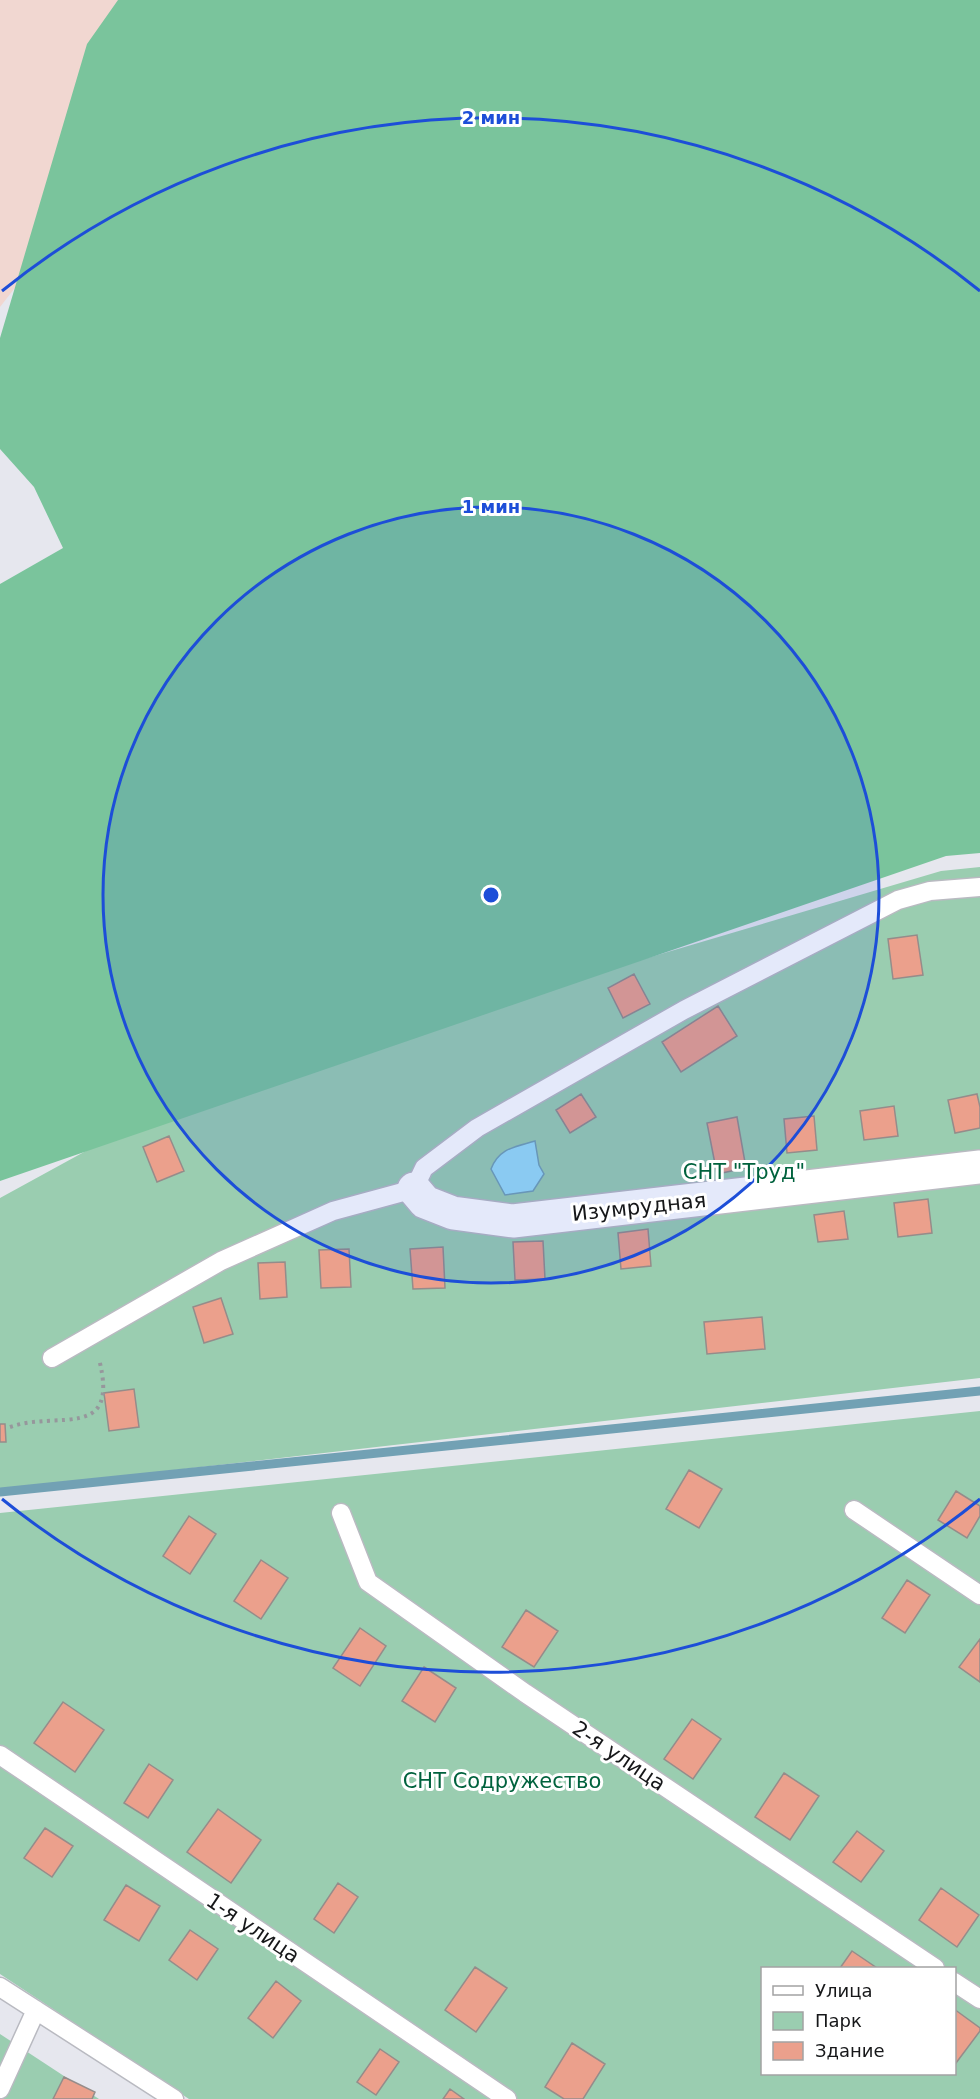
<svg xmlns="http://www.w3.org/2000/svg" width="980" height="2099" font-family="'DejaVu Sans',sans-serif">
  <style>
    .industrial { fill: #f1d7d1 }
    .green { fill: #9acdb0; fill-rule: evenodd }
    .forest { fill: #7ac49c }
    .water { fill: #99dcf6; stroke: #72a1b4; stroke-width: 1.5 }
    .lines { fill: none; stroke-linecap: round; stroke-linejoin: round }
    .stream { stroke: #72a1b4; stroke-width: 9 }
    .building { fill: #eba08c; stroke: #958c8a; stroke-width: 1.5 }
    .service-casing { stroke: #b9bac1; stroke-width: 21 }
    .minor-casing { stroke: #b9bac1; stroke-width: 36 }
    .path { stroke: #96979c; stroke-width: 4; stroke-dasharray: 3 4.5; stroke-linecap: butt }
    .service { stroke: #fff; stroke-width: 18 }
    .minor { stroke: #fff; stroke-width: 33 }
    .ring { fill: none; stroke: #1d4ed8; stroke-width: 3 }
    .labels { text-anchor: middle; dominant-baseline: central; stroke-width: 6; stroke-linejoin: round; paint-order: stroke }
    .park-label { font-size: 21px; fill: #00623d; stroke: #fff }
    .street-label { font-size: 21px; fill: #161719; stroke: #fff }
    .centre { fill: #1d4ed8; stroke: #fff; stroke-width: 3 }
    .ring-label { font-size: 18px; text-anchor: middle; font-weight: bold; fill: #1d4ed8; stroke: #fff; stroke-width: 6; stroke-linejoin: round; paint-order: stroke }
  </style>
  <rect width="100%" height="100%" fill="#e6e7ee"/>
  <!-- industrial -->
  <path class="industrial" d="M 0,0 L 239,0 L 0,307 Z"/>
  <!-- green -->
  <path class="green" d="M 980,867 L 980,1378 L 0,1490 L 0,1198 L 168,1106 L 377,1038 L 941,871 Z
    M 980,1411 L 980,2099 L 189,2099 L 0,1974 L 0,1513 ZM 762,1968 L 954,1968 L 954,2074 L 762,2074 Z
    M 0,2034 L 99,2099 L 0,2099 Z"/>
  <!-- forest -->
  <path class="forest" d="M 118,0 L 980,0 L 980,853 L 946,856 L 0,1181 L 0,584 L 63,548 L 34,487 L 0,449 L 0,338 L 87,44 Z"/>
  <!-- water -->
  <path class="water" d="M 535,1141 L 539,1165 L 544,1174 L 533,1191 L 505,1195 L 491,1169 C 499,1148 515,1147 535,1141 Z"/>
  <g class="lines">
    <!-- stream -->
    <path class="stream" d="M 0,1492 L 980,1391"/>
  </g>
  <!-- building -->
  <path class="building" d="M 917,935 L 923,975 L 893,979 L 888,939 Z
    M 634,974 L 650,1004 L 623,1018 L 608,988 Z
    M 718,1006 L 737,1036 L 681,1072 L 662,1042 Z
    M 581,1094 L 596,1117 L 570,1133 L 556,1110 Z
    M 977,1094 L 980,1107 L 980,1128 L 955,1133 L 948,1100 Z
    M 894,1106 L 898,1136 L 864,1140 L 860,1111 Z
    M 814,1116 L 817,1150 L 787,1153 L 784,1119 Z
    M 737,1117 L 746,1168 L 717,1174 L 707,1123 Z
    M 169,1136 L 184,1171 L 157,1182 L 143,1147 Z
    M 928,1199 L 932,1233 L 898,1237 L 894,1203 Z
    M 844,1211 L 848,1239 L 818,1242 L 814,1215 Z
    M 648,1229 L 651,1266 L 621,1269 L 618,1233 Z
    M 543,1241 L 545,1279 L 515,1280 L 513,1242 Z
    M 443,1247 L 445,1288 L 413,1289 L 410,1249 Z
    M 349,1249 L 351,1287 L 321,1288 L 319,1250 Z
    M 285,1262 L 287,1297 L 260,1299 L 258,1263 Z
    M 221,1298 L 233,1334 L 204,1343 L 193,1307 Z
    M 762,1317 L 765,1349 L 707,1354 L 704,1322 Z
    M 134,1389 L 139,1427 L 109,1431 L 104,1393 Z
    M 0,1424 L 5,1424 L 6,1442 L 0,1442 Z
    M 689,1470 L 722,1489 L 699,1528 L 666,1509 Z
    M 956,1491 L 980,1506 L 980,1516 L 967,1538 L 938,1520 Z
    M 189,1516 L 216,1534 L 190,1574 L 163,1556 Z
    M 261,1560 L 288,1578 L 261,1619 L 234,1601 Z
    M 907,1580 L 930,1595 L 905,1633 L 882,1618 Z
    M 526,1610 L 558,1631 L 534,1667 L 502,1647 Z
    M 360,1628 L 386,1646 L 360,1686 L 333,1668 Z
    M 980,1639 L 980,1682 L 959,1667 Z
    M 424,1667 L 456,1688 L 435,1722 L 402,1701 Z
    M 63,1702 L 104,1730 L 75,1772 L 34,1743 Z
    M 692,1719 L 721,1739 L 693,1779 L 664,1759 Z
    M 149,1764 L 173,1780 L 148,1818 L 124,1803 Z
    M 784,1773 L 819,1796 L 790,1840 L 755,1817 Z
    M 218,1809 L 261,1840 L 231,1883 L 187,1852 Z
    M 45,1828 L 73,1846 L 52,1877 L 24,1858 Z
    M 857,1831 L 884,1851 L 861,1882 L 833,1862 Z
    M 338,1883 L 358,1897 L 334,1933 L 314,1919 Z
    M 126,1885 L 160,1906 L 139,1941 L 104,1920 Z
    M 941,1888 L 979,1915 L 957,1947 L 919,1920 Z
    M 190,1930 L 218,1949 L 197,1980 L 169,1960 Z
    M 852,1951 L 877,1968 L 840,1968 Z
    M 475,1967 L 507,1988 L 476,2032 L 445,2010 Z
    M 276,1981 L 301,2001 L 273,2038 L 248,2018 Z
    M 954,2009 L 980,2028 L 980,2031 L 956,2063 L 954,2062 Z
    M 572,2043 L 605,2064 L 583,2099 L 564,2099 L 545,2087 Z
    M 380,2049 L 399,2062 L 376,2095 L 357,2082 Z
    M 64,2077 L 95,2092 L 92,2099 L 53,2099 Z
    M 450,2089 L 464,2099 L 443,2099 Z"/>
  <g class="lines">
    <!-- service casing -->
    <g class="service-casing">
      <path id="service" d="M 52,1358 L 221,1261 L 333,1211 L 414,1189 L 424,1168 L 477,1128 L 684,1010 L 898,900 L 930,891 L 980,887
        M 854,1510 L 980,1595
        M 341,1513 L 368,1582 L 525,1693 L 935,1968
        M 0,1755 L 507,2099
        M 954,1982 L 980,1999
        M 0,1987 L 174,2099
        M 0,2089 L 36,2010"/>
    </g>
    <!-- minor casing -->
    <g class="minor-casing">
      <path id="minor" d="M 414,1189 L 425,1202 L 453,1213 L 513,1221 L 980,1167"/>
    </g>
    <!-- path -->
    <path class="path" d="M 10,1427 C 58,1410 120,1442 99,1359"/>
    <!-- service -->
    <use href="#service" class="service"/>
    <!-- minor -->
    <use href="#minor" class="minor"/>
  </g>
  <!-- distance rings -->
  <circle cx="491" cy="895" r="388" fill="#1d4ed8" fill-opacity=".12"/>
  <g class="ring">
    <circle cx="491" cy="895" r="388"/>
    <path d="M980 1499A777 777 0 0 1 2 1499M2 291A777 777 0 0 1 980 291"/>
  </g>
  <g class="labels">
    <!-- park labels -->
    <g class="park-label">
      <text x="744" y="1172">СНТ "Труд"</text>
      <text x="502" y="1781">СНТ Содружество</text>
    </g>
    <!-- street labels -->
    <g class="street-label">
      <text transform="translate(639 1207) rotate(-6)">Изумрудная</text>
      <text transform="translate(619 1756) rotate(34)">2-я улица</text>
      <text transform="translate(253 1928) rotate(34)">1-я улица</text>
    </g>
  </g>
  <circle cx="491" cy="895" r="9" class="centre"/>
  <g class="ring-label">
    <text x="491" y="124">2 мин</text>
    <text x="491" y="513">1 мин</text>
  </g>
  <!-- legend -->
  <rect x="761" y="1967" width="195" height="108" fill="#ffffff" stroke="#a2a2a3" stroke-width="1.5"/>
  <rect x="773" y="1986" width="30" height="9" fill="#ffffff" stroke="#a2a2a3" stroke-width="1.5"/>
  <text x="815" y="1997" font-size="18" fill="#161719">Улица</text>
  <rect x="773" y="2012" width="30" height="18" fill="#9acdb0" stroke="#a2a2a3" stroke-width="1.5"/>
  <text x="815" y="2027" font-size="18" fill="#161719">Парк</text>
  <rect x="773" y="2042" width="30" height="18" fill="#eba08c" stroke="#a2a2a3" stroke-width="1.5"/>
  <text x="815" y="2057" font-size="18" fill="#161719">Здание</text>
</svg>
